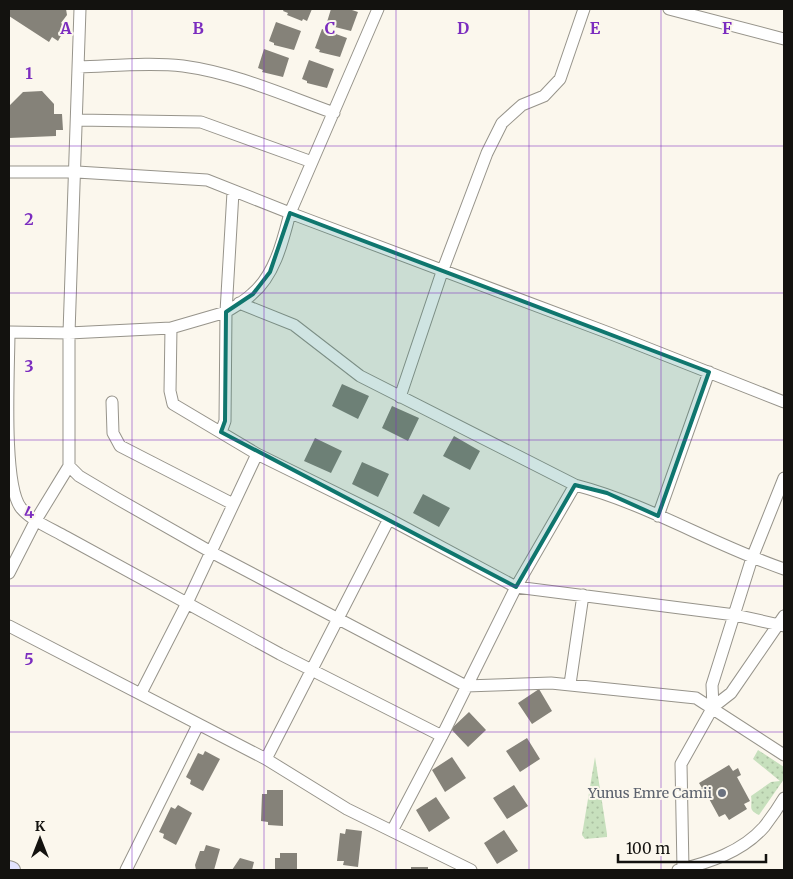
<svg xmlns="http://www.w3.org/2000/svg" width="793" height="879" font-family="Merriweather,serif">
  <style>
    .grass { fill: url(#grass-dots) }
    .building { fill: #858279 }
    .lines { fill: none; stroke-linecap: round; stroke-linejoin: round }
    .street-casing { stroke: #97948b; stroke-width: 13 }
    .secondary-casing { stroke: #97948b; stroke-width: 18 }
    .street { stroke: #fff; stroke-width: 11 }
    .secondary { stroke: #e2e3fe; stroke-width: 16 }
    .marked { fill: #0f766e; fill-opacity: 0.2; stroke: #0f766e; stroke-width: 4; stroke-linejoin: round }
    .grid { fill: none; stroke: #7b2cbf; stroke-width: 1; stroke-opacity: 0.55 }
    .worship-dot { fill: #6b7280; stroke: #fbf7ed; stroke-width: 2 }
    .labels { text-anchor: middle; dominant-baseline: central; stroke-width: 4; stroke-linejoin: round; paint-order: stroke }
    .worship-label { font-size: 14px; fill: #5b616d; stroke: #fbf7ed; text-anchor: end }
    .grid-label { font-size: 16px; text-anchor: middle; font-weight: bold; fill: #7b2cbf; stroke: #fbf7ed; stroke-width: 4; stroke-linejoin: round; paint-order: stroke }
  </style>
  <defs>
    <pattern id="grass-dots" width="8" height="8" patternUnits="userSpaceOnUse" patternTransform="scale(1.25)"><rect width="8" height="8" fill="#c7e0bd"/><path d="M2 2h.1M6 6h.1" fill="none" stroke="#aabfa1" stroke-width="1.8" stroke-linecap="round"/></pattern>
  </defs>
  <rect width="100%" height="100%" fill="#fbf7ed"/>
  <!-- grass -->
  <path class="grass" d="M 758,750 L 784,767 L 784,779 L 759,815 C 747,810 753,806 751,796 L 771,782 L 780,781 L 753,759 Z
    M 595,757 L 607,834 L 607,837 L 585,839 L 582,835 Z"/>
  <!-- building -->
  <path class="building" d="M 9,9 L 66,9 L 67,15 L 61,23 L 66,27 L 58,41 L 52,37 L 49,42 L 9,16 Z
    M 284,9 L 312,9 L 307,21 L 303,19 L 302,21 L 287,15 L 288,13 L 283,11 Z
    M 331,9 L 349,9 L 358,12 L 351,31 L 331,26 L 332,24 L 327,22 Z
    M 276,22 L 301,31 L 294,50 L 274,45 L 274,43 L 269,41 Z
    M 322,29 L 347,38 L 340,57 L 319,52 L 320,50 L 315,48 Z
    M 264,49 L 289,58 L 283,77 L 262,72 L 263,70 L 258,68 Z
    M 309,60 L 334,69 L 327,88 L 307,83 L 307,81 L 302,79 Z
    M 42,91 L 54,104 L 54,114 L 62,114 L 63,130 L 56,130 L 56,136 L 9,138 L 10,105 L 23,92 Z
    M 342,384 L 369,396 L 358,419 L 332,406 Z
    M 392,406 L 419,418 L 408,441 L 382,428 Z
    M 454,436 L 480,451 L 470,470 L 443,456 Z
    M 315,438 L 342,451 L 331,473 L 304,461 Z
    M 362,462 L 389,474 L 378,497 L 352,484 Z
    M 423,494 L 450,508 L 439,527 L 413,513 Z
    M 539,689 L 552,711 L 532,724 L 518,703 Z
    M 469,712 L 486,730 L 468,747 L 451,729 Z
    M 527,738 L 540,759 L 520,772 L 506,751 Z
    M 205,751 L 220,759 L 203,791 L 190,784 L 191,780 L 186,777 L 198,753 L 203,755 Z
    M 452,757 L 466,778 L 445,792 L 432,770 Z
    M 729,765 L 733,771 L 738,768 L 741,775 L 737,777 L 750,801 L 744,804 L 747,809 L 729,820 L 725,814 L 719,817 L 707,795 L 700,799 L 696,791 L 702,788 L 699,783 Z
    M 514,785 L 528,806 L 507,819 L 493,798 Z
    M 267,790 L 283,790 L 283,826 L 268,825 L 268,822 L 261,821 L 262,794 L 267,794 Z
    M 436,797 L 450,818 L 429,832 L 416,810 Z
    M 178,805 L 192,813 L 176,845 L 163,838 L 164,834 L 159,832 L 171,807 L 175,809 Z
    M 346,829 L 362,831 L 358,867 L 343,865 L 344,861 L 337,861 L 340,833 L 345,834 Z
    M 504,830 L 518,851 L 497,864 L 484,843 Z
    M 206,845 L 220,849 L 214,870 L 196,870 L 195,865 L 200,851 L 204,851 Z
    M 280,853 L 297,853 L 297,870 L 275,870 L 275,858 L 280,858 Z
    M 240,858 L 254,862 L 252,870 L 232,870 Z
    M 411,867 L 428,867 L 428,870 L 411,870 Z"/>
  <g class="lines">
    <!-- street casing -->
    <g class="street-casing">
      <path id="street" d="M 80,9 L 69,333 L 69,466 L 79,476 L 116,498 L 211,552 L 466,686 L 551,683 L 696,698 L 784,755
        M 669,9 L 784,39
        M 79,67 C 113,66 149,62 183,66 C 235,73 284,95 334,113
        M 77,120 L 201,122 L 312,162
        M 9,172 L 77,172 L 207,180 L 290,213 L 378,9
        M 239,303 L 294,325 L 360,376 L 575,485 C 648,504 713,545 784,569
        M 171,328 L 170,391 L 173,404 L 257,454 L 389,519 L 516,587 L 735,615 L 784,626
        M 9,332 C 9,367 2,484 21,508 C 32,521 52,529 66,537 L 280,654 L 442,736
        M 9,332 L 69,333 L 171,328 L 226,312 L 233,192
        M 400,397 L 442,272 L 487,153 L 502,123 L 522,105 L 544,96 L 560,79 L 584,9
        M 112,402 L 113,433 L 120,446 L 233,504
        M 221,432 L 225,421 L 226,312 C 235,306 245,301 252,294 C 275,275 283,240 290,213 L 609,333 L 784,402
        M 658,516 L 709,372
        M 9,573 L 36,520 L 69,466
        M 9,626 L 266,759 L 347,809 L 471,870
        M 570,684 L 583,595
        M 141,693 L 187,603 L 257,454
        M 713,707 L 712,685 L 752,558 L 784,478
        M 266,759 L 389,519
        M 392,831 L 444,732 L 516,587 L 575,485
        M 683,869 L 681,764 L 713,707 L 731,693 L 784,616
        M 126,870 L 198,725
        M 678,870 C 708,863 742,852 764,827 C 771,818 778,808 784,798"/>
    </g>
    <!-- secondary casing -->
    <g class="secondary-casing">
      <path id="secondary" d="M 9,869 L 12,870"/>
    </g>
    <!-- street -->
    <use href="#street" class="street"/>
    <!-- secondary -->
    <use href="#secondary" class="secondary"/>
  </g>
  <!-- marked area -->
  <path class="marked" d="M 290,213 L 709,372 L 658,516 L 607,493 L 575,485 L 516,587 L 221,432 L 225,421 L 226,312 L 253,294 L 270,272 Z"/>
  <!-- grid -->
  <path class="grid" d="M 132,9 L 132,870M 264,9 L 264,870M 396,9 L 396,870M 529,9 L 529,870M 661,9 L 661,870M 9,146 L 784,146M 9,293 L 784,293M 9,440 L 784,440M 9,586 L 784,586M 9,732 L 784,732"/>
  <!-- markers -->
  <circle class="worship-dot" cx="722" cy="793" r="5"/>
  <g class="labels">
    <!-- worship labels -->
    <g class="worship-label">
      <text x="712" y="793">Yunus Emre Camii</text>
    </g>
  </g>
  <g class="grid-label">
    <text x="66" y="34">A</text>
    <text x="198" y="34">B</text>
    <text x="330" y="34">C</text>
    <text x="463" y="34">D</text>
    <text x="595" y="34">E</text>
    <text x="727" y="34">F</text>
    <text x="29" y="79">1</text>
    <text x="29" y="225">2</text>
    <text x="29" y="372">3</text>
    <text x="29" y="518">4</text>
    <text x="29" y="665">5</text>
  </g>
  <!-- border -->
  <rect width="793" height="879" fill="none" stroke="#13120f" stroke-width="20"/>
  <!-- north arrow -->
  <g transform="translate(40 839)" stroke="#fbf7ed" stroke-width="4" paint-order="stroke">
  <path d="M0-4L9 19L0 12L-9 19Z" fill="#13120f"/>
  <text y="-8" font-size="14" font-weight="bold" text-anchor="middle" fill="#13120f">K</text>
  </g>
  <!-- scale -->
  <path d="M618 854v8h148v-8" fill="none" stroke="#13120f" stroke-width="2.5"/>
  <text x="626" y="854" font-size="15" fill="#13120f" stroke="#fbf7ed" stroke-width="4" paint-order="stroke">100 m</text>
</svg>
